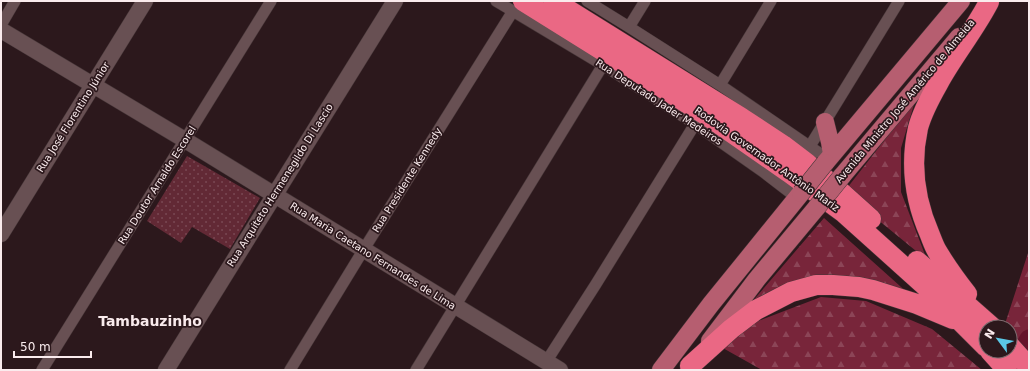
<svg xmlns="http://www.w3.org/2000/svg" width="1030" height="371" font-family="'DejaVu Sans',sans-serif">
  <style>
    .grass { fill: url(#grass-dots) }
    .forest { fill: url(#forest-firs) }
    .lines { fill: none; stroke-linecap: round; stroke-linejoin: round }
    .river { stroke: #65132b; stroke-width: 19 }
    .street-casing { stroke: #473739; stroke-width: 12 }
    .secondary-casing { stroke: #473739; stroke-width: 17 }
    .primary-casing { stroke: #473739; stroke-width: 19 }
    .highway-casing { stroke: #473739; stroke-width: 21 }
    .street { stroke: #685053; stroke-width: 11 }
    .secondary { stroke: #685053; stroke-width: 16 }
    .primary { stroke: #b65e70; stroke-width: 18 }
    .highway { stroke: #ea6884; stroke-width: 20 }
    .primary-bridge-casing { stroke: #473739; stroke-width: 19; stroke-linecap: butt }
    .primary-bridge { stroke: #b65e70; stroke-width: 18 }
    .labels { text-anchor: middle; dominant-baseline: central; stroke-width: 3.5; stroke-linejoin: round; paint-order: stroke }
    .street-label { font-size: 10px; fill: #faebed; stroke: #2c181c }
    .district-label { font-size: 14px; font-weight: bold; fill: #faebed; stroke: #2c181c }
  </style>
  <defs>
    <pattern id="grass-dots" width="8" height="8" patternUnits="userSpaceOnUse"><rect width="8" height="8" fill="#622935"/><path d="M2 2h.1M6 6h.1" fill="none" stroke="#794853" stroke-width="1.8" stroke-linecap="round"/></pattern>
    <pattern id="forest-firs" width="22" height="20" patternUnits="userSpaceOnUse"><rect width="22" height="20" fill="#78253a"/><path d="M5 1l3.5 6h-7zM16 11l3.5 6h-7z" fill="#8c4557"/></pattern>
  </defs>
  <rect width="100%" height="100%" fill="#2c181c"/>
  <!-- grass -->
  <path class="grass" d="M 187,156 L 260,198 L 230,249 L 192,227 L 181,243 L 147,221 Z"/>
  <!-- forest -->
  <path class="forest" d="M 915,101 L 901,148 L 901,192 L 927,260 L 844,192 Z
    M 824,218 L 910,295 L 825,278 L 739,317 Z
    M 1029,250 L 1029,370 L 1010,348 L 1010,327 L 1004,327 Z
    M 821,297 L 866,301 L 932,329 L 982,370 L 762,370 L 721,347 L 750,324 Z"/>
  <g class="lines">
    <!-- river -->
    <path class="river" d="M 1012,369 L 1029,339"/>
    <!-- street casing -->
    <g class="street-casing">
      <path id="street" d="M 496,1 L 603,65 L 695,124 L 762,171 L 797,198
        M 587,1 L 629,27 L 720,85 L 828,159
        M 1,25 L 15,1
        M 629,27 L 645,1
        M 720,85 L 771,1
        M 810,146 L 899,1
        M 546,362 L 596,284 L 695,124
        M 42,370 L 271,1
        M 290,370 L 364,249 L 513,11
        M 416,370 L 603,65"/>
    </g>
    <!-- secondary casing -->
    <g class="secondary-casing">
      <path id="secondary" d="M 1,30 L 185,140 L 560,370
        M 1,234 L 145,1
        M 166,370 L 395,1"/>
    </g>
    <!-- primary casing -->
    <g class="primary-casing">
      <path id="primary" d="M 825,122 L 830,142 L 832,154
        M 825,163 L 961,1
        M 842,176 L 959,37
        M 710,341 L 757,279 L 817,207
        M 661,370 L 711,304 L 801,193"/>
    </g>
    <!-- highway casing -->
    <g class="highway-casing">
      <path id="highway" d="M 523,1 L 709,117 L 788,172 L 844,213 L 923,284 L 986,347
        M 554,1 L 742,118 L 783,145 L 808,164 L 842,193 L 871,219
        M 917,261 L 992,327
        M 967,294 C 956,280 946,266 937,251 C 934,246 932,240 930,235 C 915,201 910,164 918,128 C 922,113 930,98 938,84 C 953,56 974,31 989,2
        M 1010,346 L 1029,367
        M 990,351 L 1007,370
        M 690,366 L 731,329 L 756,310 L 791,292 L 816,285 L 833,285 L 859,287 L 873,290 L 917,304 L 953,319"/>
    </g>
    <!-- street -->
    <use href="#street" class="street"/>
    <!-- secondary -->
    <use href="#secondary" class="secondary"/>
    <!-- primary -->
    <use href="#primary" class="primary"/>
    <!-- highway -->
    <use href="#highway" class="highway"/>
    <!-- primary-bridge casing -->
    <g class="primary-bridge-casing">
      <path id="primary-bridge" d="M 801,193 L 825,163
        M 817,207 L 842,176"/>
    </g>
    <!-- primary-bridge -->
    <use href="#primary-bridge" class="primary-bridge"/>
  </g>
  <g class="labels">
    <!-- street labels -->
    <g class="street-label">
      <text transform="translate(905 101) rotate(-50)">Avenida Ministro José Américo de Almeida</text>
      <text transform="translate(659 102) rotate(33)">Rua Deputado Jader Medeiros</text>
      <text transform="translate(73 117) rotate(-58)">Rua José Florentino Júnior</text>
      <text transform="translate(767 159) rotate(35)">Rodovia Governador Antônio Mariz</text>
      <text transform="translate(407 180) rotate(-58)">Rua Presidente Kennedy</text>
      <text transform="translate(157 185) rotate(-58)">Rua Doutor Arnaldo Escorel</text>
      <text transform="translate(280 185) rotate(-58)">Rua Arquiteto Hermenegildo Di Lascio</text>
      <text transform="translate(373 256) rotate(32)">Rua Maria Caetano Fernandes de Lima</text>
    </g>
    <!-- district labels -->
    <g class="district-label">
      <text x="150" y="321">Tambauzinho</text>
    </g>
  </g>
  <!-- border -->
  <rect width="1030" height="371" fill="none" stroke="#faebed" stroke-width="4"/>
  <!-- north arrow -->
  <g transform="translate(998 339) rotate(302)"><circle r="19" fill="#2c181c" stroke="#7e6c70"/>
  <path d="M0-3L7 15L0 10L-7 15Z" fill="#5ac8e6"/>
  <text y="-6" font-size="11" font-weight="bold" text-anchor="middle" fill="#faebed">N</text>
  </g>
  <!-- scale -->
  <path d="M14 351v6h77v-6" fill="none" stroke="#faebed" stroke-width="2"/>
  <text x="20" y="351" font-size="12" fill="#faebed" stroke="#2c181c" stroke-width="3" paint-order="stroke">50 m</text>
</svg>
